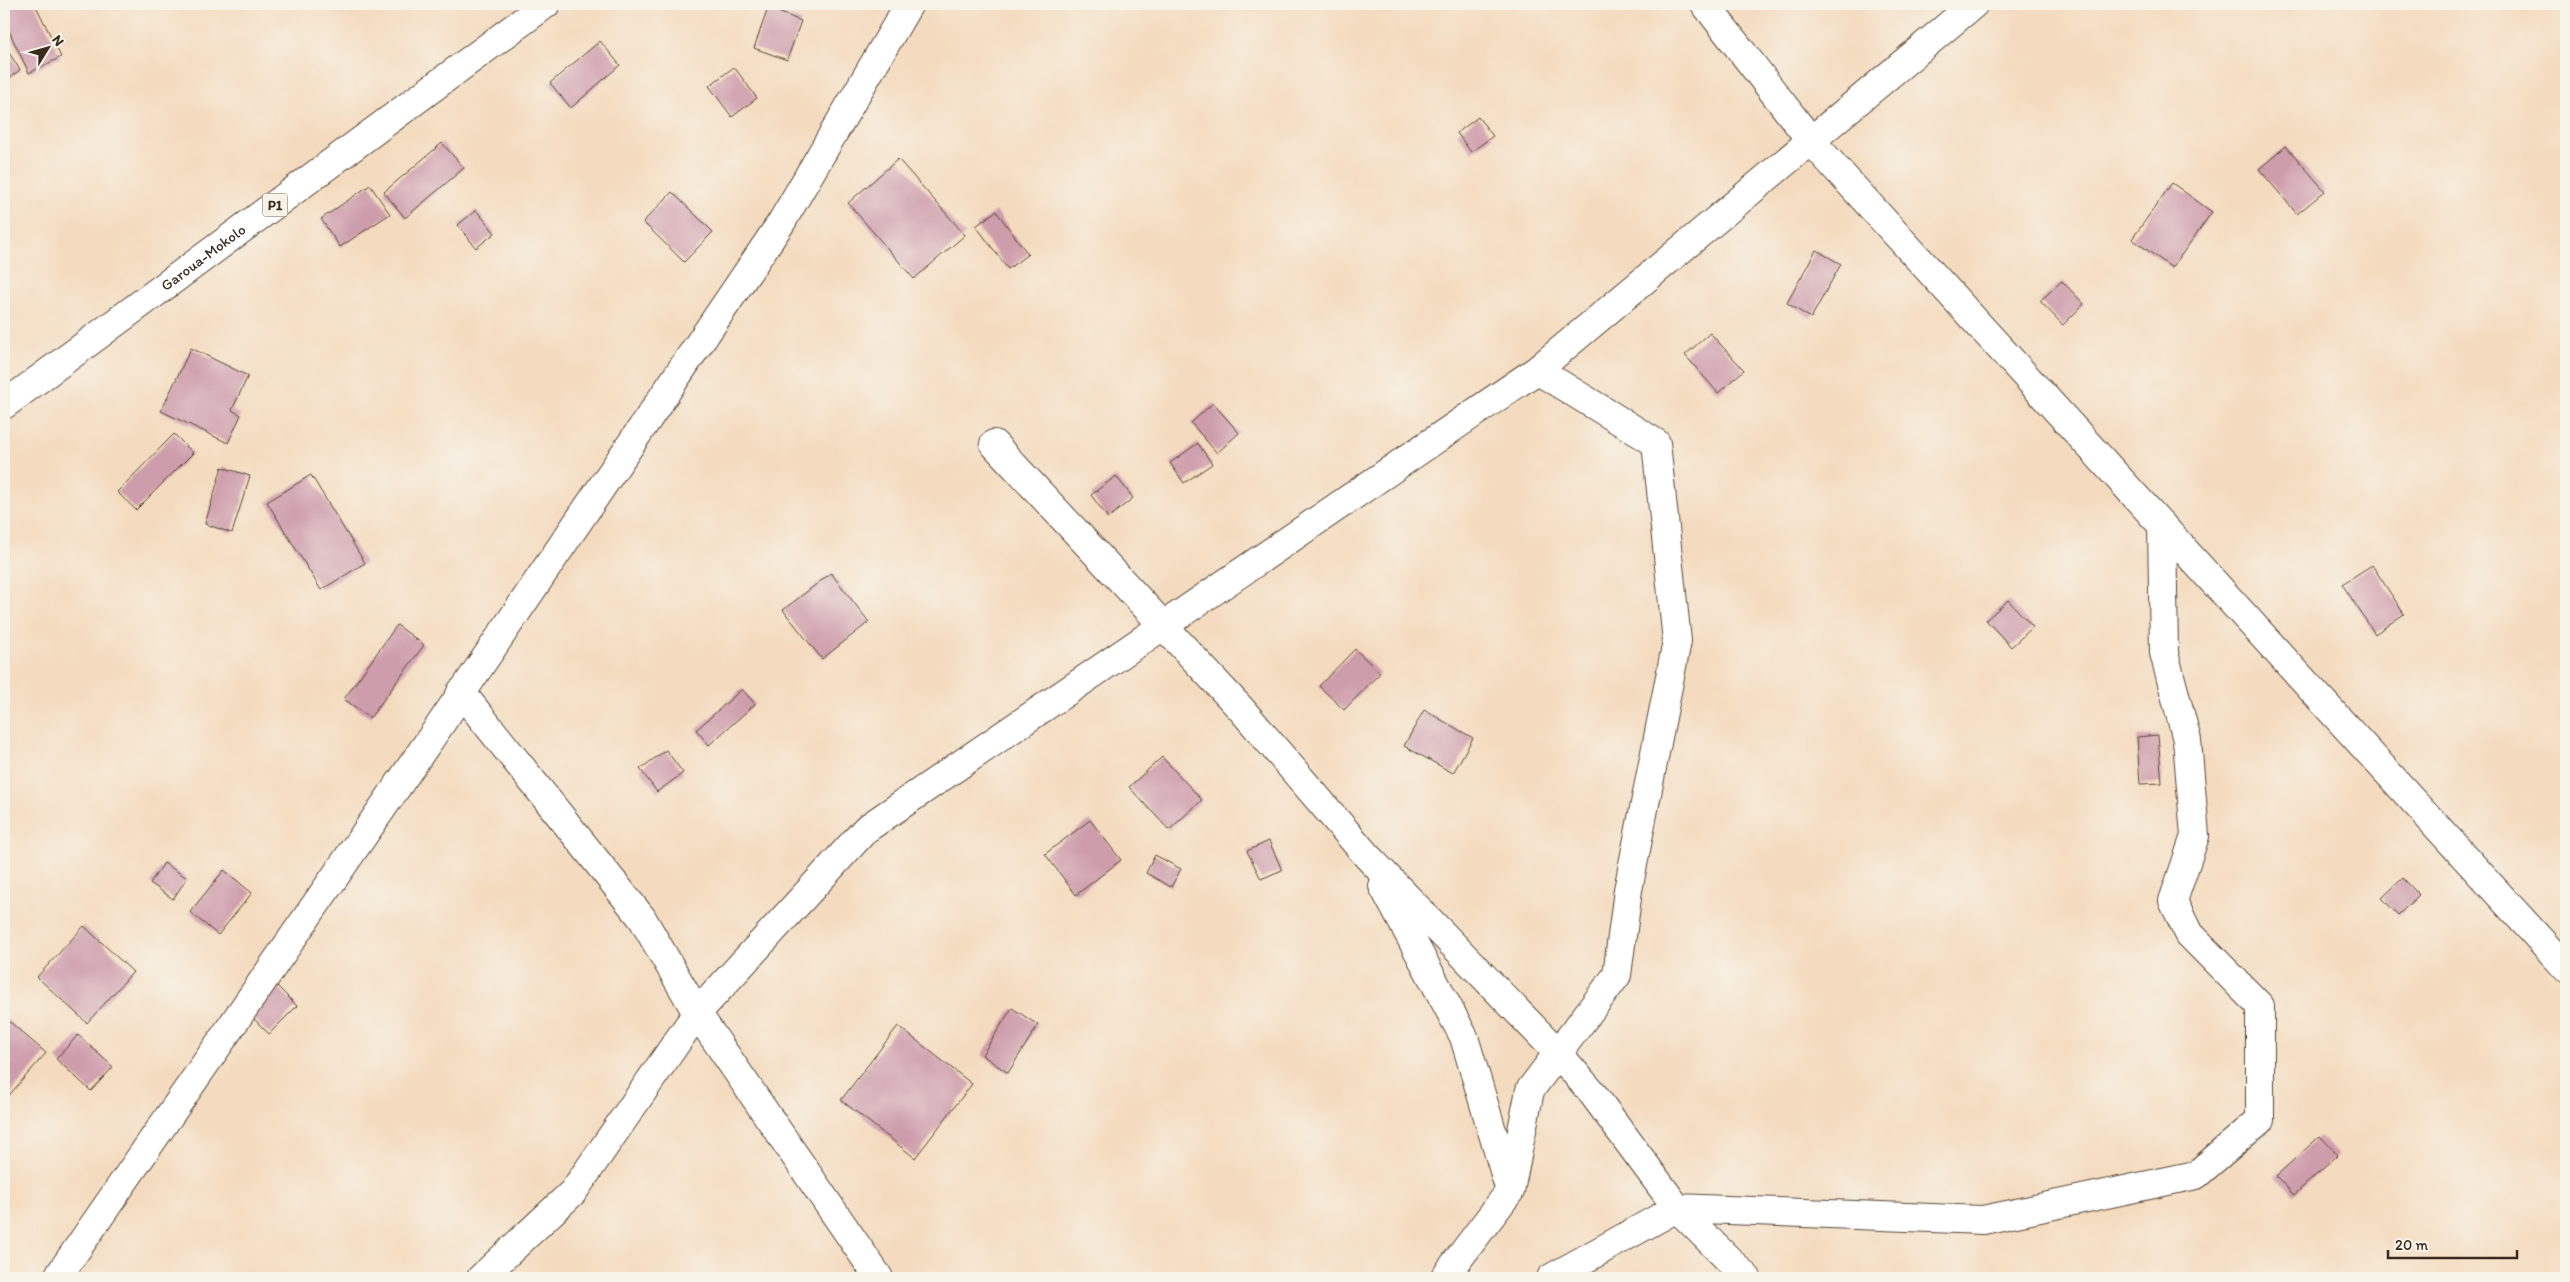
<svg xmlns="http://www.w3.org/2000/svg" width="2570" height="1282" font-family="Itim,sans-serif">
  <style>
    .building { fill: #ce9dac }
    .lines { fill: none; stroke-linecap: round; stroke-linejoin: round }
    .minor-casing { stroke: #574536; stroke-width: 30 }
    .primary-casing { stroke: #574536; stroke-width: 30 }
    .minor { stroke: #fff; stroke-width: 28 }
    .primary { stroke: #fff; stroke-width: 28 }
    .labels { text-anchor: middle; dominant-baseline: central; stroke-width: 4; stroke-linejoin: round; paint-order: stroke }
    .shield { fill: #f7f3e8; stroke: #73665b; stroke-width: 1 }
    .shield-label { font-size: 14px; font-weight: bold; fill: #3b2a1e }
    .street-label { font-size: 15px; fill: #3b2a1e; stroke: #f7f3e8 }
  </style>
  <rect width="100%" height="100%" fill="#f7f3e8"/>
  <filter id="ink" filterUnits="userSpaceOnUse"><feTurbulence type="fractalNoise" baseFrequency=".02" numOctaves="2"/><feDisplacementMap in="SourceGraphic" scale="10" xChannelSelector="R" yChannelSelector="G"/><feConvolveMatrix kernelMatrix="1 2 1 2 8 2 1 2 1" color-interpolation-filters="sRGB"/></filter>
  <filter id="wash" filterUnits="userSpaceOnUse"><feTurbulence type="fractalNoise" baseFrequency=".0096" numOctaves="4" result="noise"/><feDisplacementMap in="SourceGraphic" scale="20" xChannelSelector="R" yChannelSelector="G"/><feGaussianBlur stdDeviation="1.12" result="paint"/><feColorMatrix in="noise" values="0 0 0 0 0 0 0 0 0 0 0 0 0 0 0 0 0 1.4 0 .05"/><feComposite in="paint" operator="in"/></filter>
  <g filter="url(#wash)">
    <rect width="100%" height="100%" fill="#f4dbbf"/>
    <g id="blocks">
      <!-- building -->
      <path class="building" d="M 4,4 L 35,4 L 61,57 L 29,73 L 4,21 Z
        M 768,8 L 801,21 L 787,60 L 754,48 Z
        M 600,41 L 620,65 L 571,108 L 550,83 Z
        M 4,45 L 20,70 L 4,82 Z
        M 734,67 L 757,98 L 732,117 L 709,86 Z
        M 1478,117 L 1493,136 L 1471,152 L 1457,133 Z
        M 442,143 L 464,168 L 405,218 L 384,192 Z
        M 2286,146 L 2325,191 L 2297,214 L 2259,169 Z
        M 898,159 L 965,235 L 914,279 L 848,203 Z
        M 2172,183 L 2212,212 L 2172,268 L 2132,239 Z
        M 370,185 L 390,214 L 340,247 L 321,219 Z
        M 672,192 L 713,232 L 684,262 L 643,222 Z
        M 476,210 L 495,233 L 476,248 L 458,225 Z
        M 996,211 L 1028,254 L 1008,269 L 976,226 Z
        M 1816,250 L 1841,264 L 1811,318 L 1787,303 Z
        M 2062,281 L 2084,304 L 2063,325 L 2040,301 Z
        M 1710,333 L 1744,370 L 1718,393 L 1685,355 Z
        M 191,348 L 248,376 L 232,410 L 241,415 L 228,443 L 161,411 Z
        M 1213,403 L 1239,433 L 1217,453 L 1191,423 Z
        M 174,434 L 193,453 L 136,510 L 117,492 Z
        M 1198,443 L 1212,464 L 1184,483 L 1170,463 Z
        M 222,467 L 250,476 L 232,533 L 205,524 Z
        M 311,475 L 365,563 L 321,590 L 267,502 Z
        M 1116,476 L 1133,498 L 1108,518 L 1091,495 Z
        M 2372,565 L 2404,614 L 2375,634 L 2342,584 Z
        M 831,573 L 869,622 L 822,659 L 783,610 Z
        M 2008,600 L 2033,627 L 2011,647 L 1986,620 Z
        M 397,625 L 424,645 L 370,718 L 344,699 Z
        M 1355,649 L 1380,673 L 1344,710 L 1319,686 Z
        M 742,689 L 755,704 L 709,745 L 696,730 Z
        M 1424,710 L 1473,738 L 1453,773 L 1404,746 Z
        M 2158,735 L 2162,783 L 2140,784 L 2137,737 Z
        M 666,750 L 683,773 L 657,792 L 640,769 Z
        M 1162,757 L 1202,800 L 1169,830 L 1129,787 Z
        M 1090,820 L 1121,860 L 1076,895 L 1045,854 Z
        M 1269,841 L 1282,870 L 1261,879 L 1247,851 Z
        M 1155,855 L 1181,869 L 1171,887 L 1146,873 Z
        M 164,863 L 187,878 L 173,899 L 150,883 Z
        M 224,870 L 252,893 L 218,935 L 190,912 Z
        M 2403,878 L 2419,895 L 2398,915 L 2382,898 Z
        M 84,926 L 133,972 L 87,1023 L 37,977 Z
        M 274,983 L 297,1006 L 269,1034 L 246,1011 Z
        M 1012,1008 L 1038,1025 L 1008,1073 L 982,1055 Z
        M 4,1017 L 46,1053 L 4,1101 Z
        M 898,1026 L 972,1084 L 915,1158 L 841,1100 Z
        M 78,1035 L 113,1067 L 91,1091 L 56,1059 Z
        M 2320,1136 L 2338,1155 L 2294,1195 L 2276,1176 Z"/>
    </g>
  </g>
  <g filter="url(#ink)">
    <use href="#blocks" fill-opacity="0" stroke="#574536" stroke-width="1"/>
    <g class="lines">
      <!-- minor casing -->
      <g class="minor-casing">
        <path id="minor" d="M 1705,4 L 1812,142 L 2566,968
          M 994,444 L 1242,710 L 1367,856 L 1558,1053 L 1593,1094 L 1677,1208 L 1747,1278
          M 461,692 L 642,918 L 697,1013 L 879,1278
          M 1383,886 L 1464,1037 L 1510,1191 L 1444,1278
          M 1510,1191 L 1530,1090 L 1617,975 L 1628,890 L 1677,641 L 1656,443 L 1537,370
          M 57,1278 L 442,722 L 781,223 L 909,4
          M 481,1278 L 573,1192 L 697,1013 L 866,829 L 1537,370 L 1974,4
          M 1551,1278 L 1677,1208 L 1983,1220 L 2196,1175 L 2260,1120 L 2260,1006 L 2189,934 L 2173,901 L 2195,836 L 2187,740 L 2164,653 L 2162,525"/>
      </g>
      <!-- primary casing -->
      <g class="primary-casing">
        <g id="primary">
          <path id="s1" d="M 4,405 L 546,4"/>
        </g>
      </g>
      <!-- minor -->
      <use href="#minor" class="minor"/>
      <!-- primary -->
      <use href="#primary" class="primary"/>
    </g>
  </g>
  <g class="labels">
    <!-- shield labels -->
    <rect class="shield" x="262.5" y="193.5" width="25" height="23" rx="4"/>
    <g class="shield-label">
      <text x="275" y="205">P1</text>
    </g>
    <!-- street labels -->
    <g class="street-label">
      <text stroke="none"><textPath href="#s1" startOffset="248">Garoua-Mokolo</textPath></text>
    </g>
  </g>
  <!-- margin -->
  <rect width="2570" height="1282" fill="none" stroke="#f7f3e8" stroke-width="20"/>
  <!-- north arrow -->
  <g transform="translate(48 48) rotate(53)" stroke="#f7f3e8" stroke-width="4" paint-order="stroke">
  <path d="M0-4L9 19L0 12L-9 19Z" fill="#3b2a1e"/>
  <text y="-8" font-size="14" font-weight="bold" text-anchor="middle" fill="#3b2a1e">N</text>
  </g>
  <!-- scale -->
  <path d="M2388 1250v8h129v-8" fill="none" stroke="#3b2a1e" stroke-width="2.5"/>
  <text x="2395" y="1250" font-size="15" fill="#3b2a1e" stroke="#f7f3e8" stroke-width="4" paint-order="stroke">20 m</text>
</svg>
